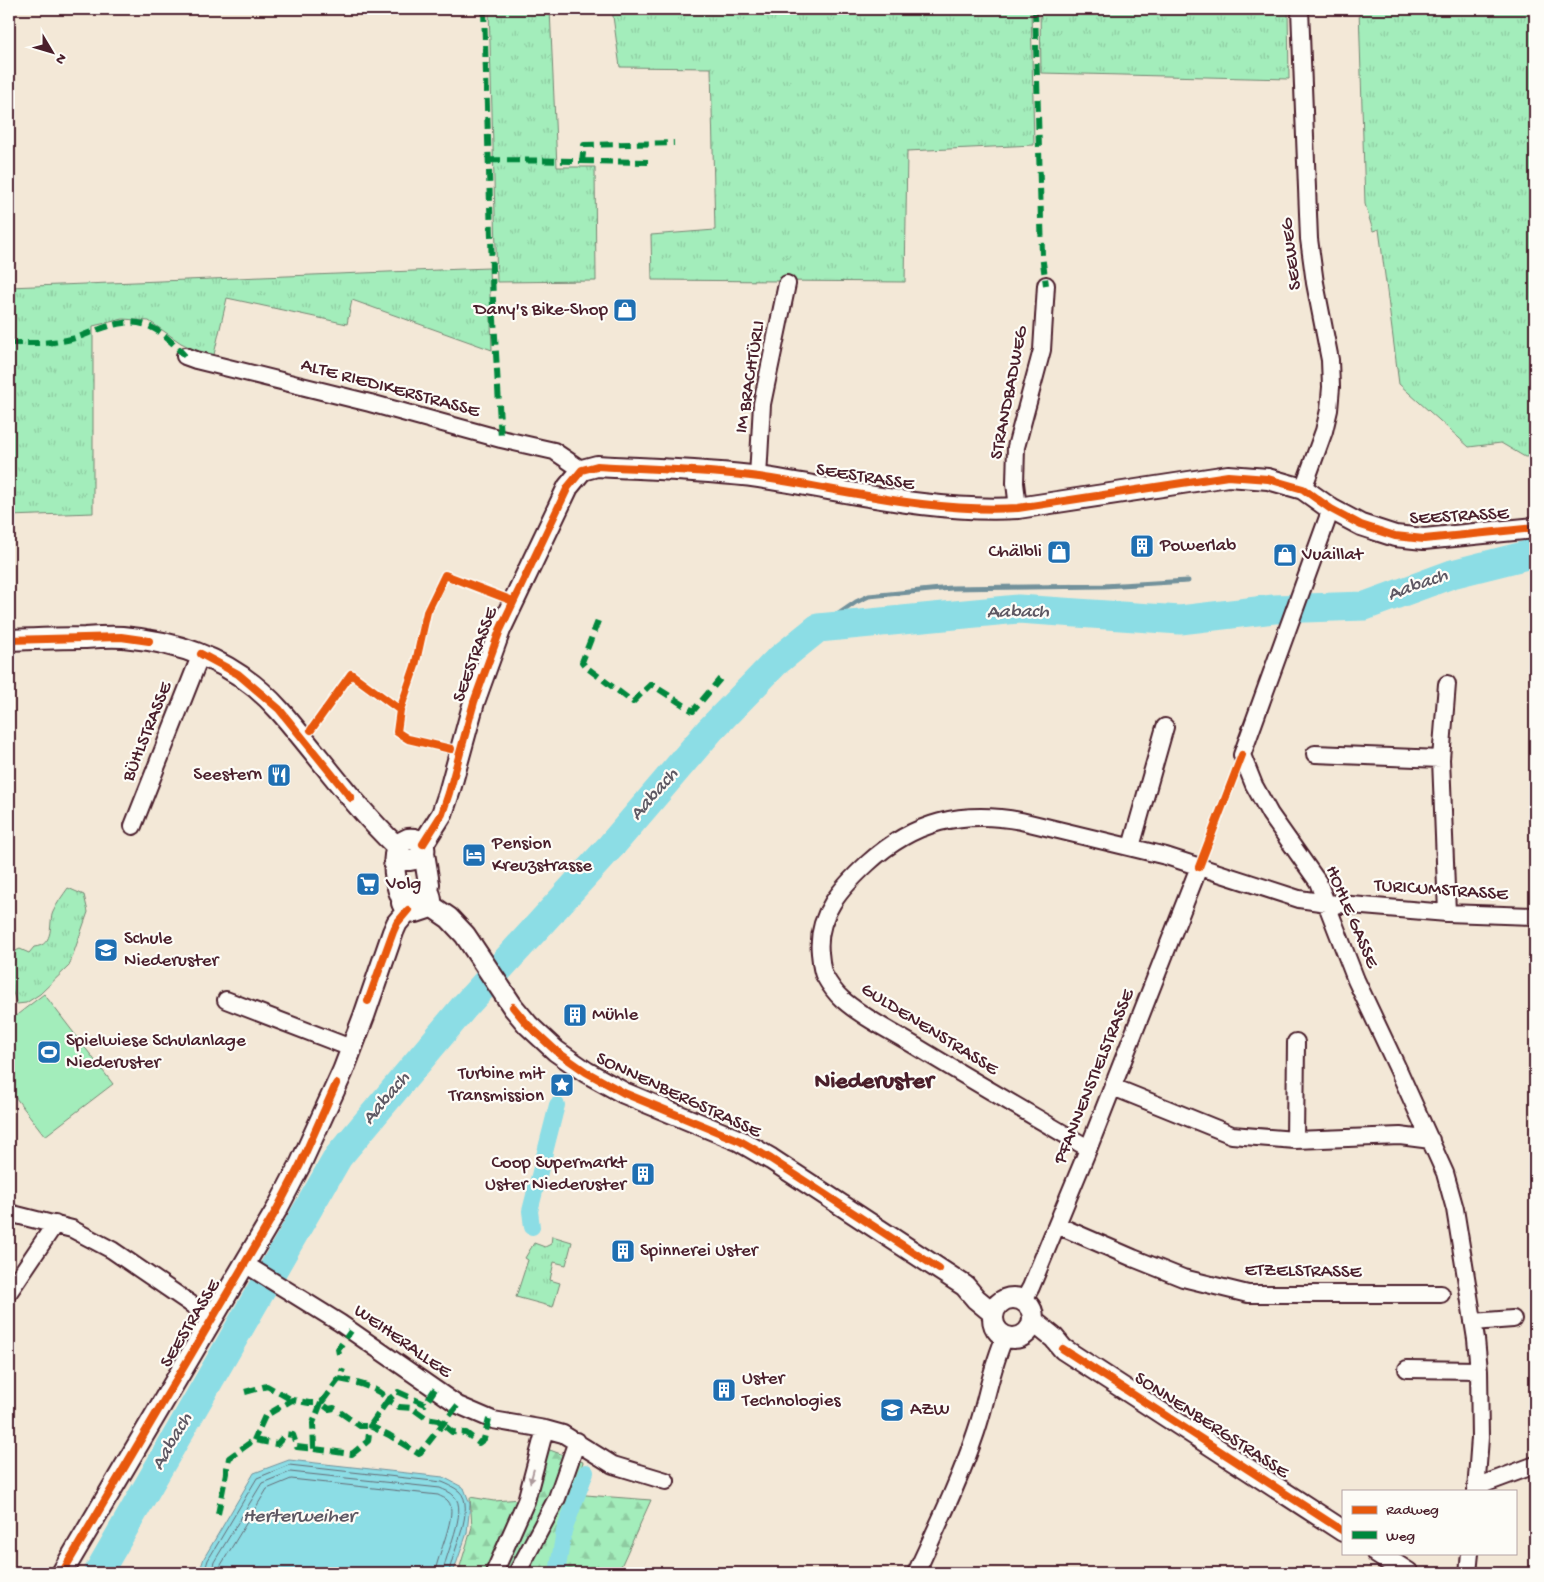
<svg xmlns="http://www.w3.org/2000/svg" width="1544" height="1582" font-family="'Gochi Hand',sans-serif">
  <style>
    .grass { fill: url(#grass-tufts); stroke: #768673 }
    .forest { fill: url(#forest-firs); stroke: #768673 }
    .pitch { fill: #a3edbb; stroke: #768673 }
    .water { fill: #8cdde5; stroke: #72919b }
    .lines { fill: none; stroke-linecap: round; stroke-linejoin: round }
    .shore { stroke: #646b75; stroke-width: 1 }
    .stream { stroke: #72919b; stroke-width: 5 }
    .canal { stroke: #8cdde5; stroke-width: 16 }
    .river { stroke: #8cdde5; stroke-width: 29 }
    .minor-casing { stroke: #4a1f2b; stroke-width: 20 }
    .tertiary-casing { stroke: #4a1f2b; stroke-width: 24 }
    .minor { stroke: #fdfcf7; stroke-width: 16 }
    .tertiary { stroke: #fdfcf7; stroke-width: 20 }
    .quiet { stroke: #00873e; stroke-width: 6; stroke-dasharray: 12 6; stroke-linecap: butt }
    .cycleway-casing { stroke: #fdfcf7; stroke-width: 11 }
    .cycleway { stroke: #e8590c; stroke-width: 8 }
    .oneway { fill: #ac999b }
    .labels { text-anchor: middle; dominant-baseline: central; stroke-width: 4.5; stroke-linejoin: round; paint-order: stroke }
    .street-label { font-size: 19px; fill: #4a1f2b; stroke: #fdfcf7 }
    .poi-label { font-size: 19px; fill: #4a1f2b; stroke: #fdfcf7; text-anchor: start }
    .water-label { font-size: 20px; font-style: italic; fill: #5e5863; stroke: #fdfcf7 }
    .district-label { font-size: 24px; font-weight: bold; fill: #4a1f2b; stroke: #fdfcf7 }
  </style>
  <defs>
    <pattern id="grass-tufts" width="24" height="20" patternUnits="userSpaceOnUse" patternTransform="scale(1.25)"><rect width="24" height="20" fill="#a3edbb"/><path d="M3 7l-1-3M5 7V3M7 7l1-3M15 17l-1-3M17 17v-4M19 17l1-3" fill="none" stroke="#8ecba1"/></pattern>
    <pattern id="forest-firs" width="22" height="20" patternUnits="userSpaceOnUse" patternTransform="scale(1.25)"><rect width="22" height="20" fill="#a3edbb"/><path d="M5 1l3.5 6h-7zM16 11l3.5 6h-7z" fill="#8ecba1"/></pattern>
  </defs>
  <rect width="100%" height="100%" fill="#f3e8d7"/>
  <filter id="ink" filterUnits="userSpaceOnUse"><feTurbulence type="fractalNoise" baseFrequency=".02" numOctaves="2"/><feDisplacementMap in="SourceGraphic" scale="10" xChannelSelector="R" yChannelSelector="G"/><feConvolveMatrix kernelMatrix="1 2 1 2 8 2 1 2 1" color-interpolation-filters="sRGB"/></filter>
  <g filter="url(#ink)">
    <!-- grass -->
    <path class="grass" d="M 489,9 L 550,9 L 557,167 L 595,167 L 596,281 L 497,282 Z
      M 612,9 L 1031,9 L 1034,145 L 907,151 L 905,282 L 652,280 L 651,235 L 715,230 L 711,68 L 620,67 Z
      M 1040,9 L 1288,9 L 1289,79 L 1041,73 Z
      M 1359,9 L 1535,9 L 1535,456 L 1525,457 L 1501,443 L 1469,447 L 1399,384 L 1379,229 L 1373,231 L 1365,204 Z
      M 489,268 L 492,350 L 352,300 L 347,324 L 227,298 L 213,359 L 181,343 L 149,321 L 123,319 L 93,326 L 93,513 L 9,516 L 9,287 Z
      M 68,888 L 84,895 L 88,912 L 69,966 L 40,994 L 26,1003 L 17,1004 L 12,990 L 12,985 L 9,979 L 9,954 L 20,949 L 29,953 L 34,947 C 56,945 48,922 53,912 C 57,903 63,895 68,888 Z
      M 552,1236 L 572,1242 L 566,1265 L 554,1262 L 550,1280 L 560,1283 L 553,1307 L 516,1297 L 528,1260 L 525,1258 L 534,1243 L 545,1247 L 551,1244 Z"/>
    <!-- forest -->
    <path class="forest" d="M 536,1445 L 583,1462 L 573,1494 L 651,1500 L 618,1573 L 458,1573 L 472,1527 L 470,1497 L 494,1501 L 522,1499 Z"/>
    <!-- pitch -->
    <path class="pitch" d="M 44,994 L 113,1084 L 45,1136 L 9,1089 L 9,1021 Z"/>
    <!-- water -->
    <path class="water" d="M 289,1460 L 443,1477 L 464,1488 L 470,1504 L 467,1533 L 453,1573 L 199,1573 L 204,1558 L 254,1473 Z"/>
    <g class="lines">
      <!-- shore -->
      <path class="shore" d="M 204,1573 L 208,1560 L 257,1478 L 289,1465 L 442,1482 C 447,1484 454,1487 459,1491 C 477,1507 451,1554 449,1573
        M 211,1573 L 214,1562 L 262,1483 L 290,1472 L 440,1488 C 444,1490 451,1492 454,1496 C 469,1510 444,1556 443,1573
        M 218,1573 L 221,1565 L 267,1489 L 291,1479 L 438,1495 C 441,1497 446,1498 448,1501 C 459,1512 436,1558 435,1573"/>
      <!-- stream -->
      <path class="stream" d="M 1300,598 L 1318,608
        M 818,628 L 856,602 L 869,596 L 951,588 L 1104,586 L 1188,581"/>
      <!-- canal -->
      <path class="canal" d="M 532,1227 L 530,1211 L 557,1105
        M 557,1573 L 564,1531 L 586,1472"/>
      <!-- river -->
      <path class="river" d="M 98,1573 L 338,1157 L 464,1007 L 611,846 L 710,730 L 776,662 L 818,628 L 1018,609 L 1180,620 L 1274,609 L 1365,606 L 1452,574 L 1535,553"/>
      <!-- minor casing -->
      <g class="minor-casing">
        <path id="minor" d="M 1300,9 L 1309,239 L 1315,283 L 1330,360 L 1331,387 L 1329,410 L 1324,431 L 1303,489
          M 185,356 L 196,360 L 370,403 L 501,439 L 554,451 L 582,470
          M 758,477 L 762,404 L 787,284
          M 1018,508 L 1015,483 L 1016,447 L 1042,350 L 1046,285
          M 1331,509 L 1242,755 L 1254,785 L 1270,814 L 1318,882 L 1356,980 L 1398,1069 L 1445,1173 L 1455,1209 L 1476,1339 L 1479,1370 L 1480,1438 L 1476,1491
          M 1447,684 L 1441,759 L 1447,913
          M 1315,754 L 1441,759
          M 133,826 L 201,654
          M 1131,847 L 1165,727
          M 226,1000 L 351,1048
          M 1113,1087 L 1232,1135 L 1295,1140 L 1400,1136 L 1431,1140
          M 1295,1140 L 1296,1042
          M 1089,1147 L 1081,1144 C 1025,1111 968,1078 912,1044 C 889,1030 862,1017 842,999 C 834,992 829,984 824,975 C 821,968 821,960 820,953 C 816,915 842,887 868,863 C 914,821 962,810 1021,821 L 1166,856 L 1299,899 L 1327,903 L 1447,913 L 1535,916
          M 9,1213 L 72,1229 L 112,1250 L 213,1319
          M 1057,1225 L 1133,1258 L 1183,1278 L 1248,1294 L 1441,1294
          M 245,1264 L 340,1323 L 458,1405 L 493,1420 L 545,1429 L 563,1434 L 613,1465 L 666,1481
          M 9,1292 L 55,1224
          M 1024,1300 L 1031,1287 L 1089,1147 L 1199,867
          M 1473,1322 L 1513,1319
          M 1407,1369 L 1479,1370
          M 1476,1487 L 1535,1465
          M 494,1573 L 526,1501 L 545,1429
          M 517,1573 L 557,1498 L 577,1441
          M 916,1573 C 937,1527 960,1480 976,1432 C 987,1400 991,1367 1005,1337
          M 1468,1573 L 1470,1553"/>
      </g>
      <!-- tertiary casing -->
      <g class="tertiary-casing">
        <path id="tertiary" d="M 9,640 C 34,639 59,638 85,638 C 97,637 110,636 123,637 C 183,642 239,664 280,711 C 319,756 353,805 396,846
          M 408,839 C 418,838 426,843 424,853 C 415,861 404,863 395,855 L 398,844 Z
          M 423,844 L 442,814 L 449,793 L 474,702 L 500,630 L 568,487 L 582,470 L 597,466 C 650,469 706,470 759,477 C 845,490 931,513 1018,508 L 1228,476 L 1268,479 L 1303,489 L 1331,509 L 1361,525 L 1395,536 L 1424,539 L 1535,528
          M 424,853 L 429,884 L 428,893
          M 395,855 C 393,870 396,885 402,899
          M 420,890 L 430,895 L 431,900 L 428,908 L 416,912 L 405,909 L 402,903 L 405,894 Z
          M 430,905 L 449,918 L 465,935 L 513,1007 L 528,1025 L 556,1051 L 586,1072 L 624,1093 L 740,1141 L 771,1159 L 965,1286 L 976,1299 L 993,1313
          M993 1318a20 20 0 1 1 40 0a20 20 0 1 1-40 0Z
          M 1033,1321 L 1054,1338 L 1063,1349 L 1343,1531
          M 1377,1553 L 1408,1573
          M 62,1573 L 277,1209 L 300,1165 L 343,1071 L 364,1016 L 393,932 L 397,923 L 408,910"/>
      </g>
      <!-- minor -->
      <use href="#minor" class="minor"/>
      <!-- tertiary -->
      <use href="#tertiary" class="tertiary"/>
      <!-- quiet -->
      <path class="quiet" d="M 484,9 L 493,302 L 501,439
        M 1035,9 L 1042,255 L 1046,285
        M 489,160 L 582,161 L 584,145 L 674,143
        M 582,161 L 654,162
        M 9,343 C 30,343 50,344 71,339 C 81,337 90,332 100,329 C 142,314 157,326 185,356
        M 598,621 L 582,662 L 586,667 L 633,702 L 651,684 L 693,711 L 720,679
        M 339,1354 L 338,1349 L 351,1331
        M 339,1379 C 355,1382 378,1387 388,1400 L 370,1426 L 360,1426 L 334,1408 L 329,1409 L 321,1403 L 339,1379 L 343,1369
        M 435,1389 L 425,1404 L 398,1392 L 388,1400 L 399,1407 L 412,1408 L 426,1418 L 438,1420 L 452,1432 L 466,1433 L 479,1443 L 484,1439 L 489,1419
        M 245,1392 L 267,1386 L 292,1400
        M 314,1449 L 352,1454 L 368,1441 L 370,1426 L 389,1435 L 419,1454 L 458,1405
        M 218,1514 L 229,1458 L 254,1440 L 277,1444 L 286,1434 L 293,1435 L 297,1447 L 314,1449 L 313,1423 L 321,1403 L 309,1403 L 292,1400 L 265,1416 L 254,1440"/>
      <!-- cycleway casing -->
      <g class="cycleway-casing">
        <path id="cycleway" d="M 9,640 L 121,637 L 149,641
          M 201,654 L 238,674 L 279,709 L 351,798
          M 311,730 L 351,674 L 400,710
          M 451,749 L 408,739 L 397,732 L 400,710 L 415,666 L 427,612 L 445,575 L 513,601
          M 423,844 L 442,814 L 449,793 L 474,702 L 500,630 L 568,487 L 582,470 L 597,466 C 650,469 706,470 759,477 C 845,490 931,513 1018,508 L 1228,476 L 1268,479 L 1303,489 L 1331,509 L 1361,525 L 1395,536 L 1424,539 L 1535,528
          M 1199,867 L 1242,755
          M 368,1001 L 393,932 L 397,923 L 408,910
          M 513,1007 L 528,1025 L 556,1051 L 586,1072 L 624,1093 L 740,1141 L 771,1159 L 939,1269
          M 1063,1349 L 1343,1531
          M 62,1573 L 277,1209 L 300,1165 L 336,1084"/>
      </g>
      <!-- cycleway -->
      <use href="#cycleway" class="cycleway"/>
    </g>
    <!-- one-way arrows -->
    <defs><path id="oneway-solid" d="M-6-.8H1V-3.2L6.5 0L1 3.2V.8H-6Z" transform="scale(1.25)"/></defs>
    <use class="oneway" href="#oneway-solid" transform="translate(532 1476) rotate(105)"/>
  </g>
  <!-- icons -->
  <defs>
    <g id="shop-square" transform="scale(1.25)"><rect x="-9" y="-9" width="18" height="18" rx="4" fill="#1f6fb2" stroke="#fdfcf7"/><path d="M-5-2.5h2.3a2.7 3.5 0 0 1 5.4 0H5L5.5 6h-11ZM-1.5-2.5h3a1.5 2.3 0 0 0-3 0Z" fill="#fff"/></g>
    <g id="building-square" transform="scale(1.25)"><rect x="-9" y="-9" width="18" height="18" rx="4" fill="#1f6fb2" stroke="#fdfcf7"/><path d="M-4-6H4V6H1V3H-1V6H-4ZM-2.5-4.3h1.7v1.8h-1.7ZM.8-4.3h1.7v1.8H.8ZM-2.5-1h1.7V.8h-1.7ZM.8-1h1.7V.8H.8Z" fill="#fff"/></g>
    <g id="restaurant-square" transform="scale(1.25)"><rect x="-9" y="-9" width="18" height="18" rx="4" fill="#1f6fb2" stroke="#fdfcf7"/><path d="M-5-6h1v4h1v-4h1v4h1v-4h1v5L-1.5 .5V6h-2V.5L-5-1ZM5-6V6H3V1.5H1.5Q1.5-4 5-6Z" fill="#fff"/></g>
    <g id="hotel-square" transform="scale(1.25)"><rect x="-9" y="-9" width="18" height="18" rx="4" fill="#1f6fb2" stroke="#fdfcf7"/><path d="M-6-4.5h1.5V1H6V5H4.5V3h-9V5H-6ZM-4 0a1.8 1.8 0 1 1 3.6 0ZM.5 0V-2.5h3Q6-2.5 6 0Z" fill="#fff"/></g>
    <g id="supermarket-square" transform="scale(1.25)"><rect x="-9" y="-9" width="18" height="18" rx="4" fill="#1f6fb2" stroke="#fdfcf7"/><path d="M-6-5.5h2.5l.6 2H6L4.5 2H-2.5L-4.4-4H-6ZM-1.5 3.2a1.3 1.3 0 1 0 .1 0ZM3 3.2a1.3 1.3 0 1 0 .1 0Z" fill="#fff"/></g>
    <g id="school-square" transform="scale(1.25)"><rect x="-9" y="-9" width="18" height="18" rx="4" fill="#1f6fb2" stroke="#fdfcf7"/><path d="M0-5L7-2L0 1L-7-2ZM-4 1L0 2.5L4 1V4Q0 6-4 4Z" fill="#fff"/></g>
    <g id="stadium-square" transform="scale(1.25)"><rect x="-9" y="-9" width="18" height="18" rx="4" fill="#1f6fb2" stroke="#fdfcf7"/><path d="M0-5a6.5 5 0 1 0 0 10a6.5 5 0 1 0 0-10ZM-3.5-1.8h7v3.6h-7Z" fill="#fff"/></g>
    <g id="sight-square" transform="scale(1.25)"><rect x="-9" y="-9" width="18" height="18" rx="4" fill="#1f6fb2" stroke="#fdfcf7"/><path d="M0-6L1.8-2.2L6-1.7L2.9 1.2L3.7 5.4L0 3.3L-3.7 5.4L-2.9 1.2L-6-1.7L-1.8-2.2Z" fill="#fff"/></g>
  </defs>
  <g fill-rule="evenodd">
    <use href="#shop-square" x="625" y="310"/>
    <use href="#building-square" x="1142" y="546"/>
    <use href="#shop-square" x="1059" y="552"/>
    <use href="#shop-square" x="1285" y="555"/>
    <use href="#restaurant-square" x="279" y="775"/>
    <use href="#hotel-square" x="474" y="855"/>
    <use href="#supermarket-square" x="368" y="884"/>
    <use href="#school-square" x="106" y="950"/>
    <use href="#building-square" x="575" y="1015"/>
    <use href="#stadium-square" x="49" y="1052"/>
    <use href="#sight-square" x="562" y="1085"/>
    <use href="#building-square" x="643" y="1174"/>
    <use href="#building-square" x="623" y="1251"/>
    <use href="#building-square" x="724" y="1390"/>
    <use href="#school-square" x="892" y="1410"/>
  </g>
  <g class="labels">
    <!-- street labels -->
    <g class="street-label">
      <text transform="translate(1292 254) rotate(-97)">SEEWEG</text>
      <text transform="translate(751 377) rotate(-81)">IM BRACHTÜRLI</text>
      <text transform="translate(390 389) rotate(15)">ALTE RIEDIKERSTRASSE</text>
      <text transform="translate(1010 393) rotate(-79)">STRANDBADWEG</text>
      <text transform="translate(865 478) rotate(9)">SEESTRASSE</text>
      <text transform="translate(1459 517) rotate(-3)">SEESTRASSE</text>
      <text transform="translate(476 655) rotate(-70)">SEESTRASSE</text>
      <text transform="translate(148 732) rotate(-68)">BÜHLSTRASSE</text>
      <text transform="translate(1441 891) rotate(4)">TURICUMSTRASSE</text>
      <text transform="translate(1351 917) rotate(67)">HOHLE GASSE</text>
      <text transform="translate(929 1030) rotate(32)">GULDENENSTRASSE</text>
      <text transform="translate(1095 1077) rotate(-68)">PFANNENSTIELSTRASSE</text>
      <text transform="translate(678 1096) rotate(25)">SONNENBERGSTRASSE</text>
      <text transform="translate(1303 1272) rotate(1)">ETZELSTRASSE</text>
      <text transform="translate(191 1324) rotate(-59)">SEESTRASSE</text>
      <text transform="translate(402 1342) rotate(35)">WEIHERALLEE</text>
      <text transform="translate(1211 1426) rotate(33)">SONNENBERGSTRASSE</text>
    </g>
    <!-- poi labels -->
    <g class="poi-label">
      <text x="608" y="310" text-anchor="end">Dany's Bike-Shop</text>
      <text x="1160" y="546">Powerlab</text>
      <text x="1042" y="552" text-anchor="end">Chälbli</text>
      <text x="1302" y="555">Vuaillat</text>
      <text x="262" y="775" text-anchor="end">Seestern</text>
      <text x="492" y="844">Pension<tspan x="492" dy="22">Kreuzstrasse</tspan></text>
      <text x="386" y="884">Volg</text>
      <text x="124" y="939">Schule<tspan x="124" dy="22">Niederuster</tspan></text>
      <text x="592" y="1015">Mühle</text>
      <text x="66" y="1041">Spielwiese Schulanlage<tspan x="66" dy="22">Niederuster</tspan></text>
      <text x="544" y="1074" text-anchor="end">Turbine mit<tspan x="544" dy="22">Transmission</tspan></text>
      <text x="626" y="1163" text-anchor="end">Coop Supermarkt<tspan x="626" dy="22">Uster Niederuster</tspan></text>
      <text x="640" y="1251">Spinnerei Uster</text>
      <text x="742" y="1379">Uster<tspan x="742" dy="22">Technologies</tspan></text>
      <text x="910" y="1410">AZW</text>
    </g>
    <!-- water labels -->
    <g class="water-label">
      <text transform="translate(1418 586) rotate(-20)">Aabach</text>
      <text transform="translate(1018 613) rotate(-1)">Aabach</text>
      <text transform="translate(655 795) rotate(-49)">Aabach</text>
      <text transform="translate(387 1099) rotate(-50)">Aabach</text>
      <text transform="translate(173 1442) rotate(-60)">Aabach</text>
      <text x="299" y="1517">Herterweiher</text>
    </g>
    <!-- district labels -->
    <g class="district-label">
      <text x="874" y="1082">Niederuster</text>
    </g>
  </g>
  <!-- margin -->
  <rect width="1544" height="1582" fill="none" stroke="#fdfcf7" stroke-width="30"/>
  <rect x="15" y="15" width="1514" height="1552" fill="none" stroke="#4a1f2b" stroke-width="2" filter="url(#ink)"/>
  <!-- legend -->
  <rect x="1342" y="1490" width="175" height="65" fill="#fdfcf7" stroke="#b5a4a5"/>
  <rect x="1352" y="1506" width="25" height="8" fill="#e8590c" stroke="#b5a4a5"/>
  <text x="1386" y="1514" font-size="15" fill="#4a1f2b">Radweg</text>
  <rect x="1352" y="1531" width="25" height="8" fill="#00873e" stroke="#b5a4a5"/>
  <text x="1386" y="1540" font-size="15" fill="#4a1f2b">Weg</text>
  <!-- north arrow -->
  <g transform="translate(52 52) rotate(128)" stroke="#fdfcf7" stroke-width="4" paint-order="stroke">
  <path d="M0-4L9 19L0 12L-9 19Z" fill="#4a1f2b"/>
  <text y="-8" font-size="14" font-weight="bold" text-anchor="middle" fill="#4a1f2b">N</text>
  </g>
</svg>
